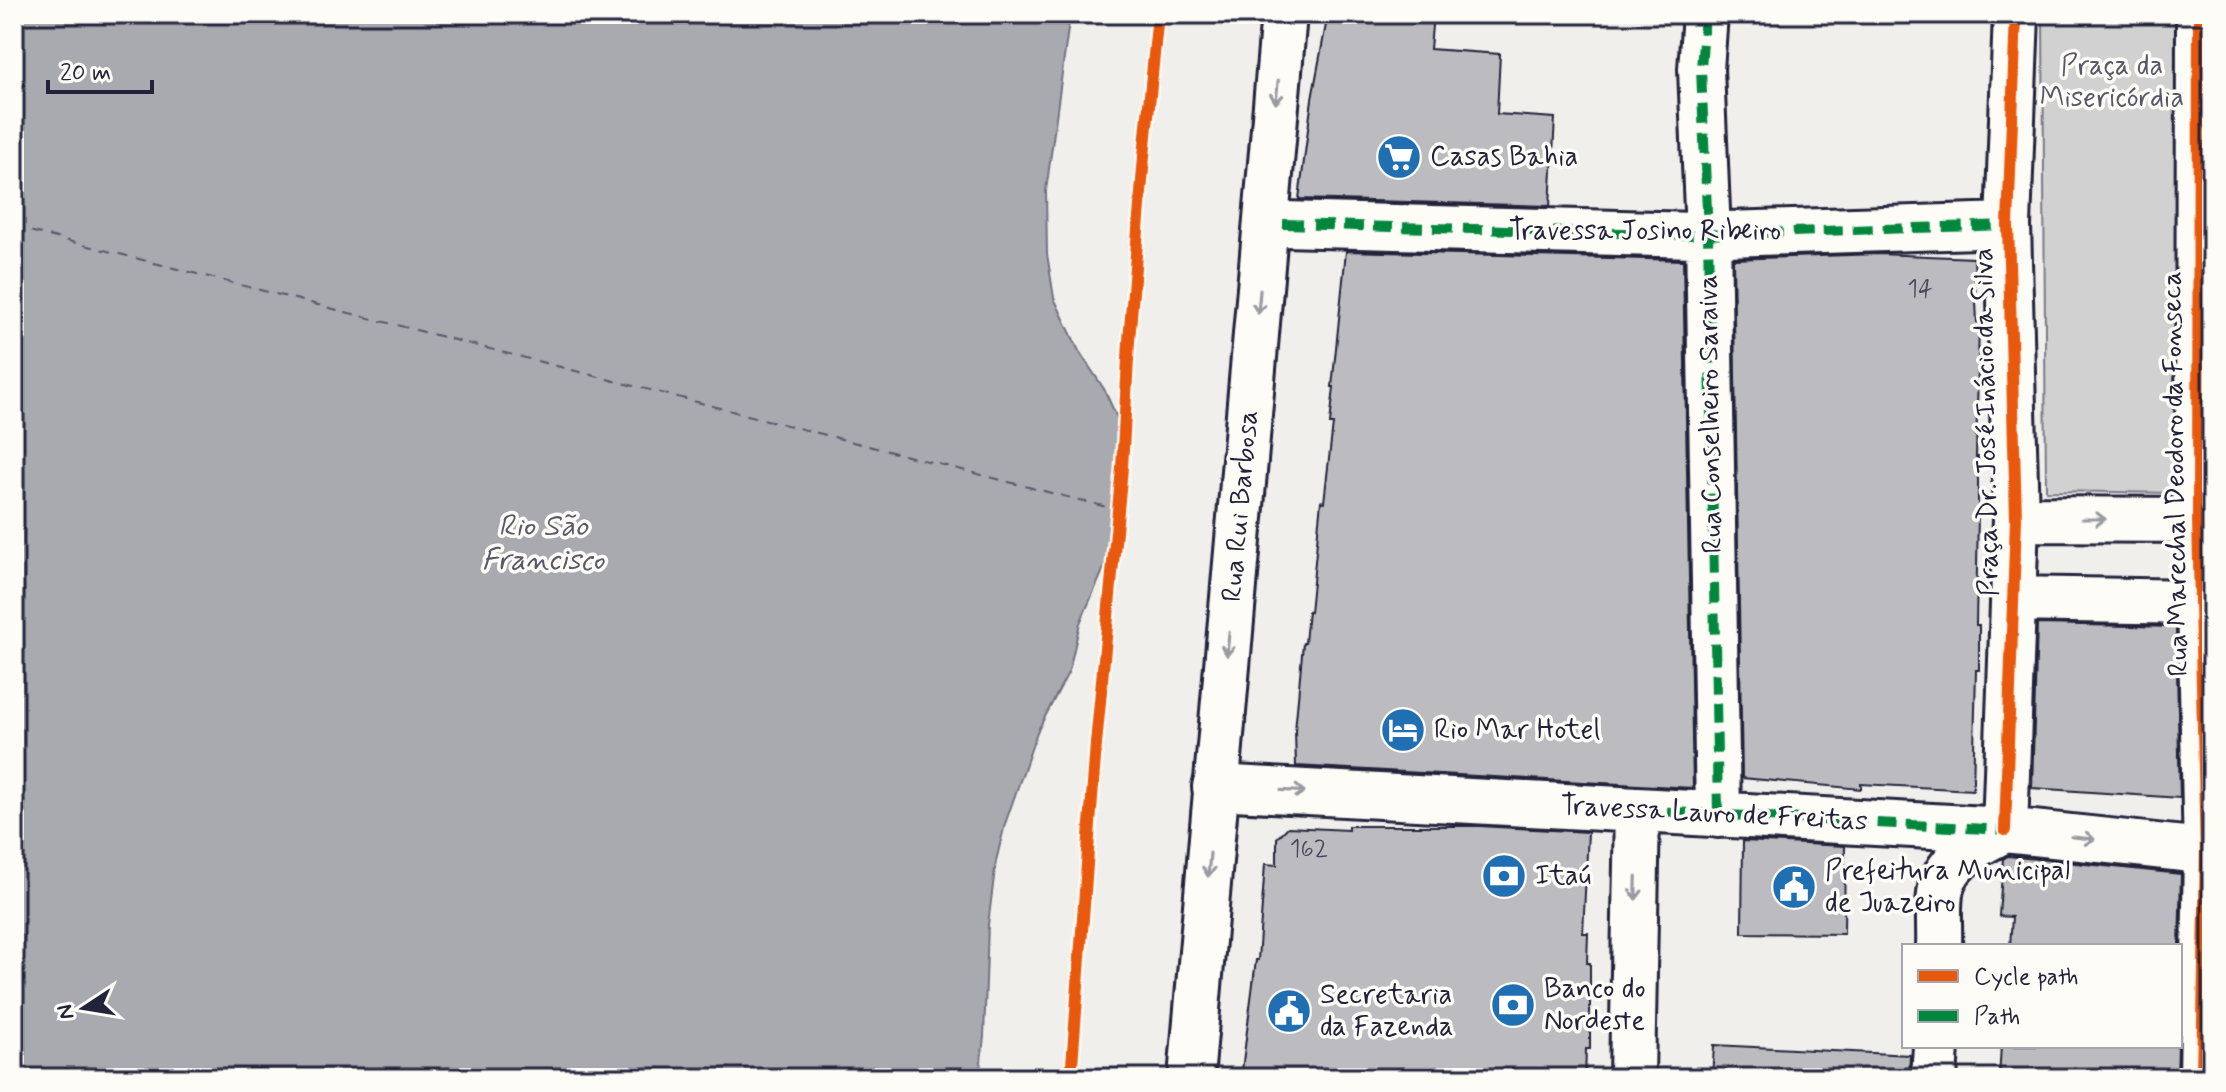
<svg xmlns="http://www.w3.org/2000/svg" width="2226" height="1092" font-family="Mynerve,sans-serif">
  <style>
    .green { fill: #d2d1d1; stroke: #7a7a86; stroke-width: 2 }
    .water { fill: #a9a9b0; stroke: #737381; stroke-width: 2 }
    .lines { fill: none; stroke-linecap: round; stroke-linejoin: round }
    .ferry { stroke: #58586a; stroke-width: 2; stroke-dasharray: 10 8; stroke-linecap: butt }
    .building { fill: #bcbcc0; stroke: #22223b; stroke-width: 2 }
    .minor-casing { stroke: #22223b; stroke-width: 50 }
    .major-casing { stroke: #22223b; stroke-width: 50 }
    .minor { stroke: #fdfcf7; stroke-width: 44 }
    .major { stroke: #fdfcf7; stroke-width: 44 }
    .quiet { stroke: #00873e; stroke-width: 10; stroke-dasharray: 20 10; stroke-linecap: butt }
    .cycleway-casing { stroke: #fdfcf7; stroke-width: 17 }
    .cycleway { stroke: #e8590c; stroke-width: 12 }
    .oneway { stroke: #9a9aa2 }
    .labels { text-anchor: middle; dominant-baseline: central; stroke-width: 7; stroke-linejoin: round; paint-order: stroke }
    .number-label { font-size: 24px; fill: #48485c }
    .park-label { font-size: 28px; fill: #575768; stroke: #fdfcf7 }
    .poi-label { font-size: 28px; fill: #22223b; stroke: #fdfcf7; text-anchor: start }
    .street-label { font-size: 28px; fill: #22223b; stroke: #fdfcf7 }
    .water-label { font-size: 30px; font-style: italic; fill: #58586a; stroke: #fdfcf7 }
  </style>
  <rect width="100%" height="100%" fill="#f0efec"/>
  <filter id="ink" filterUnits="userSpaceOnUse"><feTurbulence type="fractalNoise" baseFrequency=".0125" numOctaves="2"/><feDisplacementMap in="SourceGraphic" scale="16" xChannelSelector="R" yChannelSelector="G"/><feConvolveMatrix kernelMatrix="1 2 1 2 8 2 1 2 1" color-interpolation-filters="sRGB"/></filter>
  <g filter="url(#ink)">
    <!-- green -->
    <path class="green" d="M 2043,14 L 2182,14 L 2178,493 L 2046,491 Z"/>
    <!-- water -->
    <path class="water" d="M 14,14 L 1070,14 L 1046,191 L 1047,254 L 1054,298 L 1079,351 L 1104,389 L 1119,422 L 1122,511 L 1105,566 L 1080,623 L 1069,671 L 1037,732 L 1005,824 L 996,861 L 988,925 L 984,1037 L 979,1078 L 14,1078 Z"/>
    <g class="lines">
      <!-- ferry -->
      <path class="ferry" d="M 14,227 L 1122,511"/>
    </g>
    <!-- building -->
    <path class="building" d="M 1328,14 L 1433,14 L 1430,49 L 1500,54 L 1497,114 L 1555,118 L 1550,206 L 1299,199 L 1312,99 Z
      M 1346,251 L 1683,260 L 1693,788 L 1296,766 L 1295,731 L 1303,643 L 1305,643 L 1308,611 L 1310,612 L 1321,501 L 1324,502 L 1333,424 L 1330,424 L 1334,387 L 1332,387 Z
      M 1879,254 L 1974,258 L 1977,322 L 1979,322 L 1976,457 L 1978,457 L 1978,512 L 1976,625 L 1979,625 L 1979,670 L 1976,670 L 1973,790 L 1861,784 L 1861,789 L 1742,778 L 1733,259 Z
      M 2037,624 L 2176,627 L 2180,798 L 2032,788 Z
      M 1348,826 L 1479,826 L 1588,832 L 1583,933 L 1588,933 L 1587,963 L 1590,963 L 1590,1049 L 1586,1049 L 1585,1078 L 1241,1078 L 1256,960 L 1258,960 L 1265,864 L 1277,865 L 1277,838 L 1288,827 L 1348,830 Z
      M 1743,841 L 1845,846 L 1844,934 L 1742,933 Z
      M 2008,856 L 2181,874 L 2179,946 L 2010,946 L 2012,917 L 1999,916 L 2003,859 Z
      M 1714,1045 L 1910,1055 L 1909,1078 L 1712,1078 Z
      M 2001,1046 L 2178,1046 L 2177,1078 L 1999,1078 Z"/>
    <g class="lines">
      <!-- minor casing -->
      <g class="minor-casing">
        <path id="minor" d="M 1705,14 L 1701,69 L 1708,234 L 1718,815
          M 2199,14 L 2198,520 L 2206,852 L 2202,1078
          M 1283,224 L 1696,235 L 2008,225
          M 2016,519 L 2198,520
          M 2014,599 L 2201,602
          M 1215,787 L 2005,830 L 2212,852
          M 2005,830 L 2016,519 L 2008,225 L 2016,14
          M 1939,946 C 1940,928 1937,906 1941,888 C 1948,858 1980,842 2005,830
          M 1632,1078 L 1637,810
          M 1934,1078 L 1936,1046"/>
      </g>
      <!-- major casing -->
      <g class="major-casing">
        <path id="major" d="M 1191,1078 L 1284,14"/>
      </g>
      <!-- minor -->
      <use href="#minor" class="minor"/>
      <!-- major -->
      <use href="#major" class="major"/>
      <!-- quiet -->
      <path class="quiet" d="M 1705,14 L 1701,69 L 1708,234 L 1718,815
        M 1283,224 L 1696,235 L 2008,225
        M 1637,810 L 2005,830"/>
      <!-- cycleway casing -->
      <g class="cycleway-casing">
        <path id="cycleway" d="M 2199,14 L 2198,520 L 2206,852 L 2202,1078
          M 2005,830 L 2016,519 L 2008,225 L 2016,14
          M 1071,1078 L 1096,744 L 1122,468 L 1129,341 L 1144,156 L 1158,14"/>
      </g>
      <!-- cycleway -->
      <use href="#cycleway" class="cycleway"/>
    </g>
    <!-- one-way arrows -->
    <defs><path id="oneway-shaft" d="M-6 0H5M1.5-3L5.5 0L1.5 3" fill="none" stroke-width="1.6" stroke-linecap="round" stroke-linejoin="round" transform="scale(2)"/></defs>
    <g class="oneway">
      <use href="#oneway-shaft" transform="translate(1277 92) rotate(96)"/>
      <use href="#oneway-shaft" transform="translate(1259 302) rotate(95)"/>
      <use href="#oneway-shaft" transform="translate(2094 519)"/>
      <use href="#oneway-shaft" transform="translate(1228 644) rotate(95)"/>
      <use href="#oneway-shaft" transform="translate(1293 791) rotate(3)"/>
      <use href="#oneway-shaft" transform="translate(2083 838) rotate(6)"/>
      <use href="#oneway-shaft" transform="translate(1209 865) rotate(95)"/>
      <use href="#oneway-shaft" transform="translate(1636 888) rotate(91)"/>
    </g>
  </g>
  <!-- icons -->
  <defs>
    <g id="supermarket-disc" transform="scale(2.3)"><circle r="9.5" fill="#1f6fb2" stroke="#fdfcf7"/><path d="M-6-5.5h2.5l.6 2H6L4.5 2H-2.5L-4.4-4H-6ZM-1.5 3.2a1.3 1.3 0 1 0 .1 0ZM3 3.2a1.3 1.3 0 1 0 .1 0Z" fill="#fff"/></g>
    <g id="hotel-disc" transform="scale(2.3)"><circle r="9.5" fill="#1f6fb2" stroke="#fdfcf7"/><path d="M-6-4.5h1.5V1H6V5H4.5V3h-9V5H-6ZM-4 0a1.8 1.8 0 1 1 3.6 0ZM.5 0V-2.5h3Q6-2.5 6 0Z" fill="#fff"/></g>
    <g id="bank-disc" transform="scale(2.3)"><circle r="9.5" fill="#1f6fb2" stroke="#fdfcf7"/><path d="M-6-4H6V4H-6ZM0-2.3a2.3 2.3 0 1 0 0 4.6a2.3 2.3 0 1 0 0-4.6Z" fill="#fff"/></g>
    <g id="civic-disc" transform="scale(2.3)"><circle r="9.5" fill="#1f6fb2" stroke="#fdfcf7"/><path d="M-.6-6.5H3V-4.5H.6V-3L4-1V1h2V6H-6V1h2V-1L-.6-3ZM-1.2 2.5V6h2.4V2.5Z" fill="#fff"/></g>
  </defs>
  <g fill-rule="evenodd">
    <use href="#supermarket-disc" x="1399" y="157"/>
    <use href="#hotel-disc" x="1403" y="730"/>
    <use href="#bank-disc" x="1504" y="876"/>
    <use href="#civic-disc" x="1794" y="887"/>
    <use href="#bank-disc" x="1513" y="1005"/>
    <use href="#civic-disc" x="1289" y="1011"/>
  </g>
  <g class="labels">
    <!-- number labels -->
    <g class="number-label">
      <text x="1920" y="289">14</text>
      <text x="1309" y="849">162</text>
    </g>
    <!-- park labels -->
    <g class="park-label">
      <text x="2112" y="66">Praça da<tspan x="2112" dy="32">Misericórdia</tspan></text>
    </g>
    <!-- poi labels -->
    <g class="poi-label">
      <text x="1430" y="157">Casas Bahia</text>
      <text x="1434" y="730">Rio Mar Hotel</text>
      <text x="1825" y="871">Prefeitura Municipal<tspan x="1825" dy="32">de Juazeiro</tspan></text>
      <text x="1535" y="876">Itaú</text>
      <text x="1544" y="989">Banco do<tspan x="1544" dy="32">Nordeste</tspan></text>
      <text x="1320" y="995">Secretaria<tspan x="1320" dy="32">da Fazenda</tspan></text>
    </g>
    <!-- street labels -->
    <g class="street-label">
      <text x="1645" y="231">Travessa Josino Ribeiro</text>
      <text transform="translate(1711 414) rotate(-91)">Rua Conselheiro Saraiva</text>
      <text transform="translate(1987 422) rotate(-91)">Praça Dr. José Inácio da Silva</text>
      <text transform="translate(2176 474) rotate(-91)">Rua Marechal Deodoro da Fonseca</text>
      <text transform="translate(1241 506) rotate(-85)">Rua Rui Barbosa</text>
      <text transform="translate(1714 814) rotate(3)">Travessa Lauro de Freitas</text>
    </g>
    <!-- water labels -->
    <g class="water-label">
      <text x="543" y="526">Rio São<tspan x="543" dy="34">Francisco</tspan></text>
    </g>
  </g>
  <!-- margin -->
  <rect width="2226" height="1092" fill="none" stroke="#fdfcf7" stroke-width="48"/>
  <rect x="24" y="24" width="2178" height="1044" fill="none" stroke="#22223b" stroke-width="3" filter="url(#ink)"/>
  <!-- legend -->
  <rect x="1902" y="944" width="280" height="104" fill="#fdfcf7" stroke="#a5a5ac" stroke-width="2"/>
  <rect x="1918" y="970" width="40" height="12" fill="#e8590c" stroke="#a5a5ac" stroke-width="2"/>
  <text x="1974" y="984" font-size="24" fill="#22223b">Cycle path</text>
  <rect x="1918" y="1010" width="40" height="12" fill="#00873e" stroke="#a5a5ac" stroke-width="2"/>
  <text x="1974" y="1024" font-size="24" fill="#22223b">Path</text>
  <!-- north arrow -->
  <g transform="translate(84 1008) rotate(258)" stroke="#fdfcf7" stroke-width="6" paint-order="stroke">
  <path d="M0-6L14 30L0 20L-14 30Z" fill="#22223b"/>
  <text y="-12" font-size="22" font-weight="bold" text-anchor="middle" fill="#22223b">N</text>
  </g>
  <!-- scale -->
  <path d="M48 80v12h104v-12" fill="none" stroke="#22223b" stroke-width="4"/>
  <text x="60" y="80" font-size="24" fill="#22223b" stroke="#fdfcf7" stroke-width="6" paint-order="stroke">20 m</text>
</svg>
